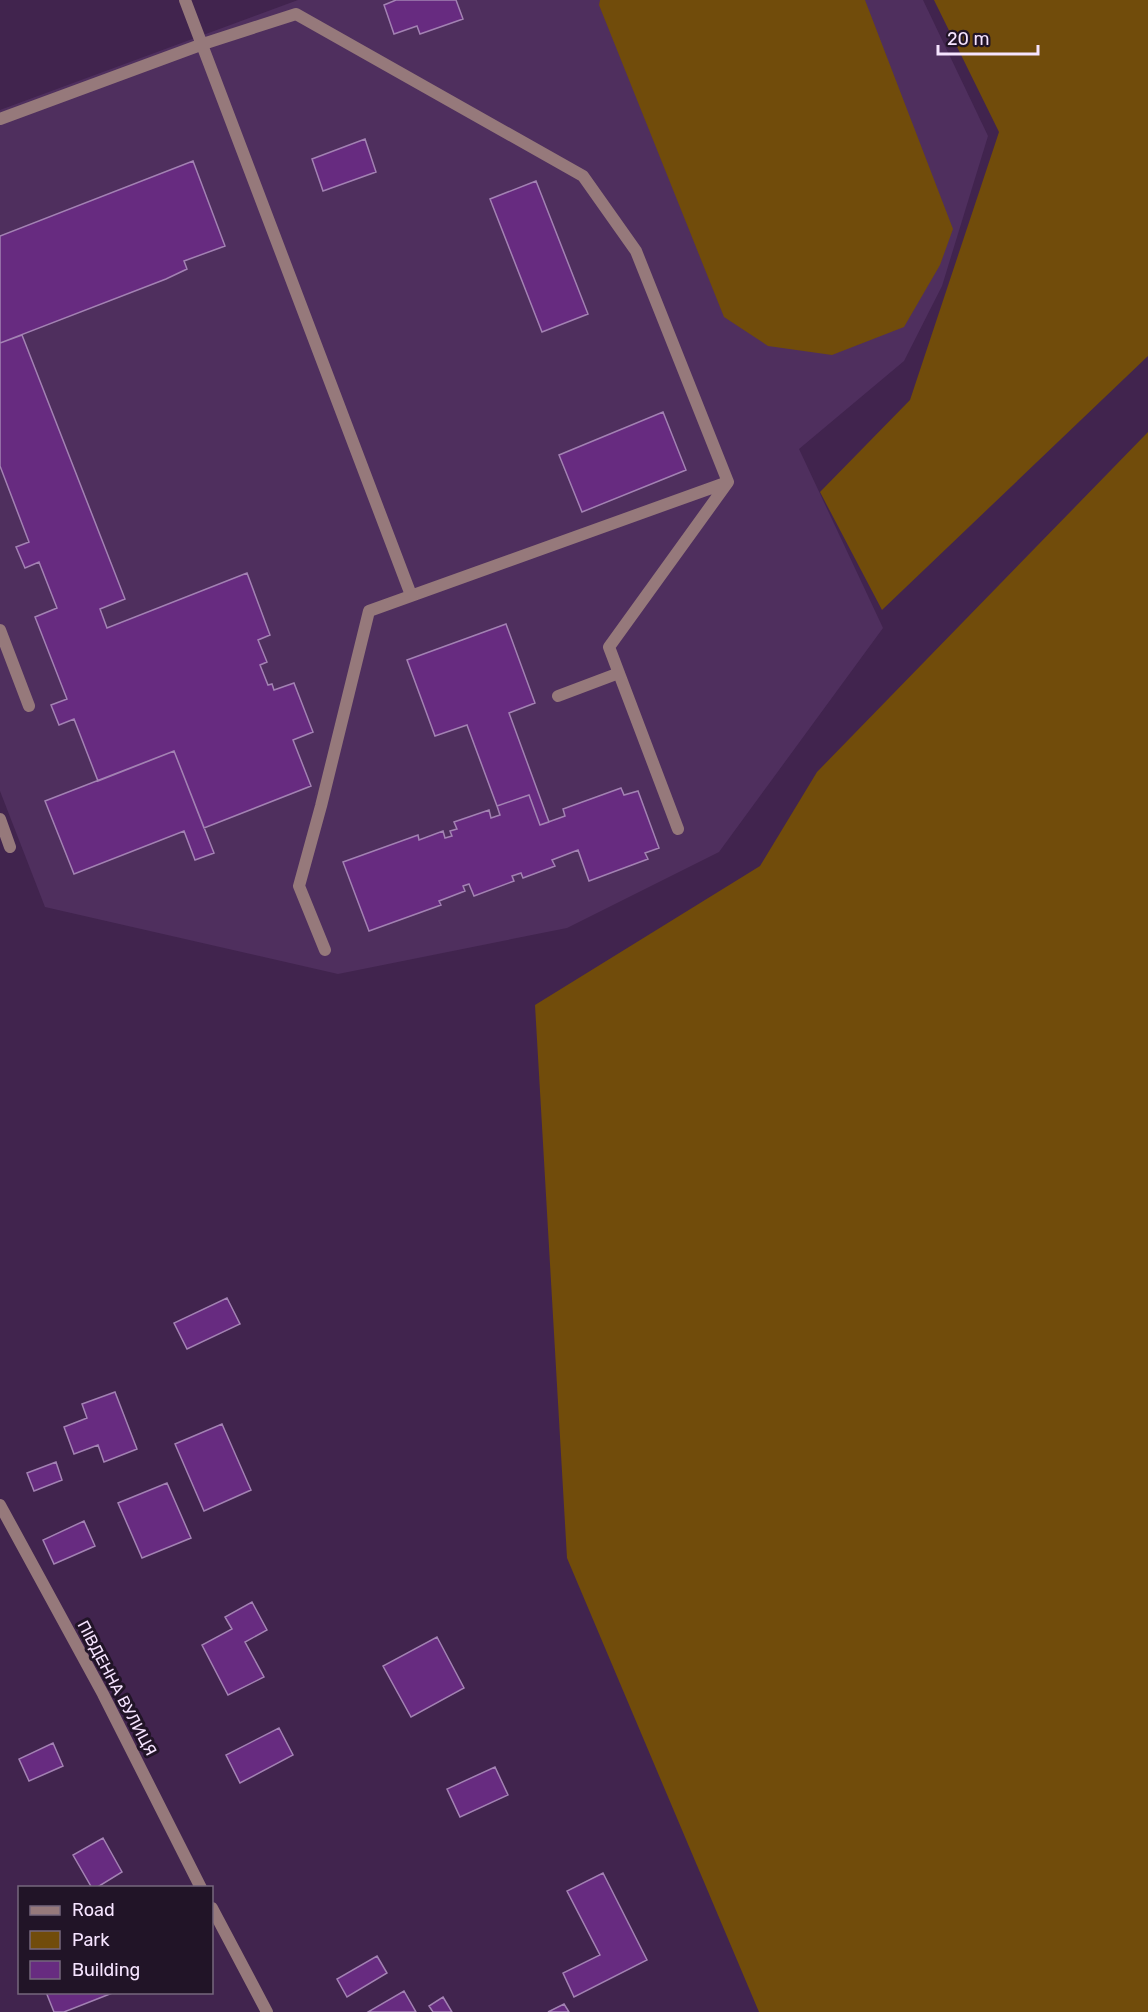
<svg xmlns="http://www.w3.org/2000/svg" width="1148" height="2012" font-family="Rubik,sans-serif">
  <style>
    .built { fill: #4f2f5e }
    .green { fill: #714c0b }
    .building { fill: #672b80; stroke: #a382b3; stroke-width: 1.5 }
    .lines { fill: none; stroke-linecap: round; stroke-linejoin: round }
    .lane { stroke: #96797b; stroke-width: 12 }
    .street { stroke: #96797b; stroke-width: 12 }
    .labels { text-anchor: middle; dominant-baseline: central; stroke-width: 6; stroke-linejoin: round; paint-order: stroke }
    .street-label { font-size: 16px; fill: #f6e4ff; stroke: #211427 }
  </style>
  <rect width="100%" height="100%" fill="#41244e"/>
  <!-- built -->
  <path class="built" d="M 298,0 L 923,0 L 988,136 L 942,286 L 904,361 L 799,449 L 883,628 L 719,852 L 567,928 L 338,974 L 45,907 L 0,791 L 0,110 Z"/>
  <!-- green -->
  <path class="green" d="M 600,0 L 865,0 L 953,229 L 940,265 L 904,327 L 832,355 L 768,346 L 724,317 L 599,5 Z
    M 934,0 L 1148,0 L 1148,356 L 882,610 L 820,492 L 910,400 L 999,132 Z
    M 1148,432 L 1148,2012 L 759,2012 L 567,1558 L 535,1005 L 760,866 L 817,772 Z"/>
  <!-- building -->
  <path class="building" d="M 396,0 L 456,0 L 463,19 L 420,34 L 417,26 L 394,34 L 384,5 Z
    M 365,139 L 376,172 L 323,191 L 312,159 Z
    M 193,161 L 225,246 L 184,261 L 187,269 L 166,279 L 0,343 L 0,236 Z
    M 536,181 L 588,314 L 542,332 L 490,199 Z
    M 22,335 L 125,599 L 100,609 L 107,628 L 247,573 L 270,635 L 258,640 L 267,662 L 260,665 L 268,685 L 272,684 L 274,690 L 294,683 L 313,732 L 293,740 L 311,786 L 204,828 L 174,751 L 98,781 L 74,719 L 59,725 L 51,705 L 67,699 L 35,617 L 57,608 L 39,562 L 25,568 L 16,547 L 29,542 L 0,466 L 0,343 Z
    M 663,412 L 686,470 L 582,512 L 559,455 Z
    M 506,624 L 535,703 L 509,713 L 549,822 L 540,825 L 529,795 L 497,806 L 467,725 L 435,736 L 407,660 Z
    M 174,751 L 214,853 L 195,860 L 184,831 L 74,874 L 45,801 Z
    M 621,788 L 624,795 L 638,791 L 659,848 L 645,853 L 648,859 L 589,881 L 578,850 L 552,860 L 555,866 L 523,878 L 521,873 L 512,876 L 514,881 L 474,896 L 469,884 L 463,886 L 465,891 L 439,901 L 441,905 L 369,931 L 343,862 L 418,835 L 419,840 L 443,831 L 445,838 L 452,836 L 450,831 L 457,829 L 454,822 L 489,810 L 491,818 L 500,815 L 497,806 L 529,795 L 540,825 L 565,816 L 563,809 Z
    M 227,1298 L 240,1324 L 187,1349 L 174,1323 Z
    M 115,1392 L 137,1449 L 104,1462 L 98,1445 L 74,1454 L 64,1427 L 87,1418 L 82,1404 Z
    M 222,1424 L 251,1490 L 204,1511 L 175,1444 Z
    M 56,1462 L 62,1480 L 34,1491 L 27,1473 Z
    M 167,1483 L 191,1538 L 142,1558 L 118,1503 Z
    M 84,1521 L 95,1546 L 54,1564 L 43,1540 Z
    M 252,1602 L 267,1630 L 245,1642 L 264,1677 L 228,1695 L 202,1645 L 232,1629 L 225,1617 Z
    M 437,1637 L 464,1688 L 411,1717 L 383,1666 Z
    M 279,1728 L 293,1755 L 240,1783 L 226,1755 Z
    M 53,1743 L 63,1766 L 29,1781 L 19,1759 Z
    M 495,1767 L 508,1795 L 460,1817 L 447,1789 Z
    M 103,1838 L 122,1872 L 96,1888 L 92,1888 L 73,1855 Z
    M 603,1873 L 647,1960 L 574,1997 L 563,1973 L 600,1955 L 567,1891 Z
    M 377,1956 L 387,1973 L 347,1997 L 337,1979 Z
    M 404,1991 L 416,2012 L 368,2012 Z
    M 46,1992 L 115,1992 L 64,2012 L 54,2012 Z
    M 443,1997 L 452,2012 L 433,2012 L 429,2006 Z
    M 564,2004 L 569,2012 L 548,2012 Z"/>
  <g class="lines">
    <!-- lane -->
    <path class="lane" d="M 185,0 L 411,595
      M 0,119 L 203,44 L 296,14 L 583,176 L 636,251 L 728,482 L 369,611 L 321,806 L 299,886 L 325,950
      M 0,630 L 29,706
      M 558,696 L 619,673
      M 0,819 L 10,847
      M 678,829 L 609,647 L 728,482"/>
    <!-- street -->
    <path class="street" d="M 0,1505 L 103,1694 L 201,1888
      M 212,1908 L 267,2012"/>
  </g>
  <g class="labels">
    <!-- street labels -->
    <g class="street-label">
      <text transform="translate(117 1688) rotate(62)">ПІВДЕННА ВУЛИЦЯ</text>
    </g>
  </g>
  <!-- legend -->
  <rect x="18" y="1886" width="195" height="108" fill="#211427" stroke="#76677d" stroke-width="1.5"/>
  <rect x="30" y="1906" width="30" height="9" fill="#96797b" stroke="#76677d" stroke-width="1.5"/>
  <text x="72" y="1916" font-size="18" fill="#f6e4ff">Road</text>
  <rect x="30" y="1931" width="30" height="18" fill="#714c0b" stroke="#76677d" stroke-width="1.5"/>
  <text x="72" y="1946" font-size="18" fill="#f6e4ff">Park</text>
  <rect x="30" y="1961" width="30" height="18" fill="#672b80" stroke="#76677d" stroke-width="1.5"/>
  <text x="72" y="1976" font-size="18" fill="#f6e4ff">Building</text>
  <!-- scale -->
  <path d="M938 45v9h100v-9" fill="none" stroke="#f6e4ff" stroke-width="3"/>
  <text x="947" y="45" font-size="18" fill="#f6e4ff" stroke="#211427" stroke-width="4.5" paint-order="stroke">20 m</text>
</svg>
